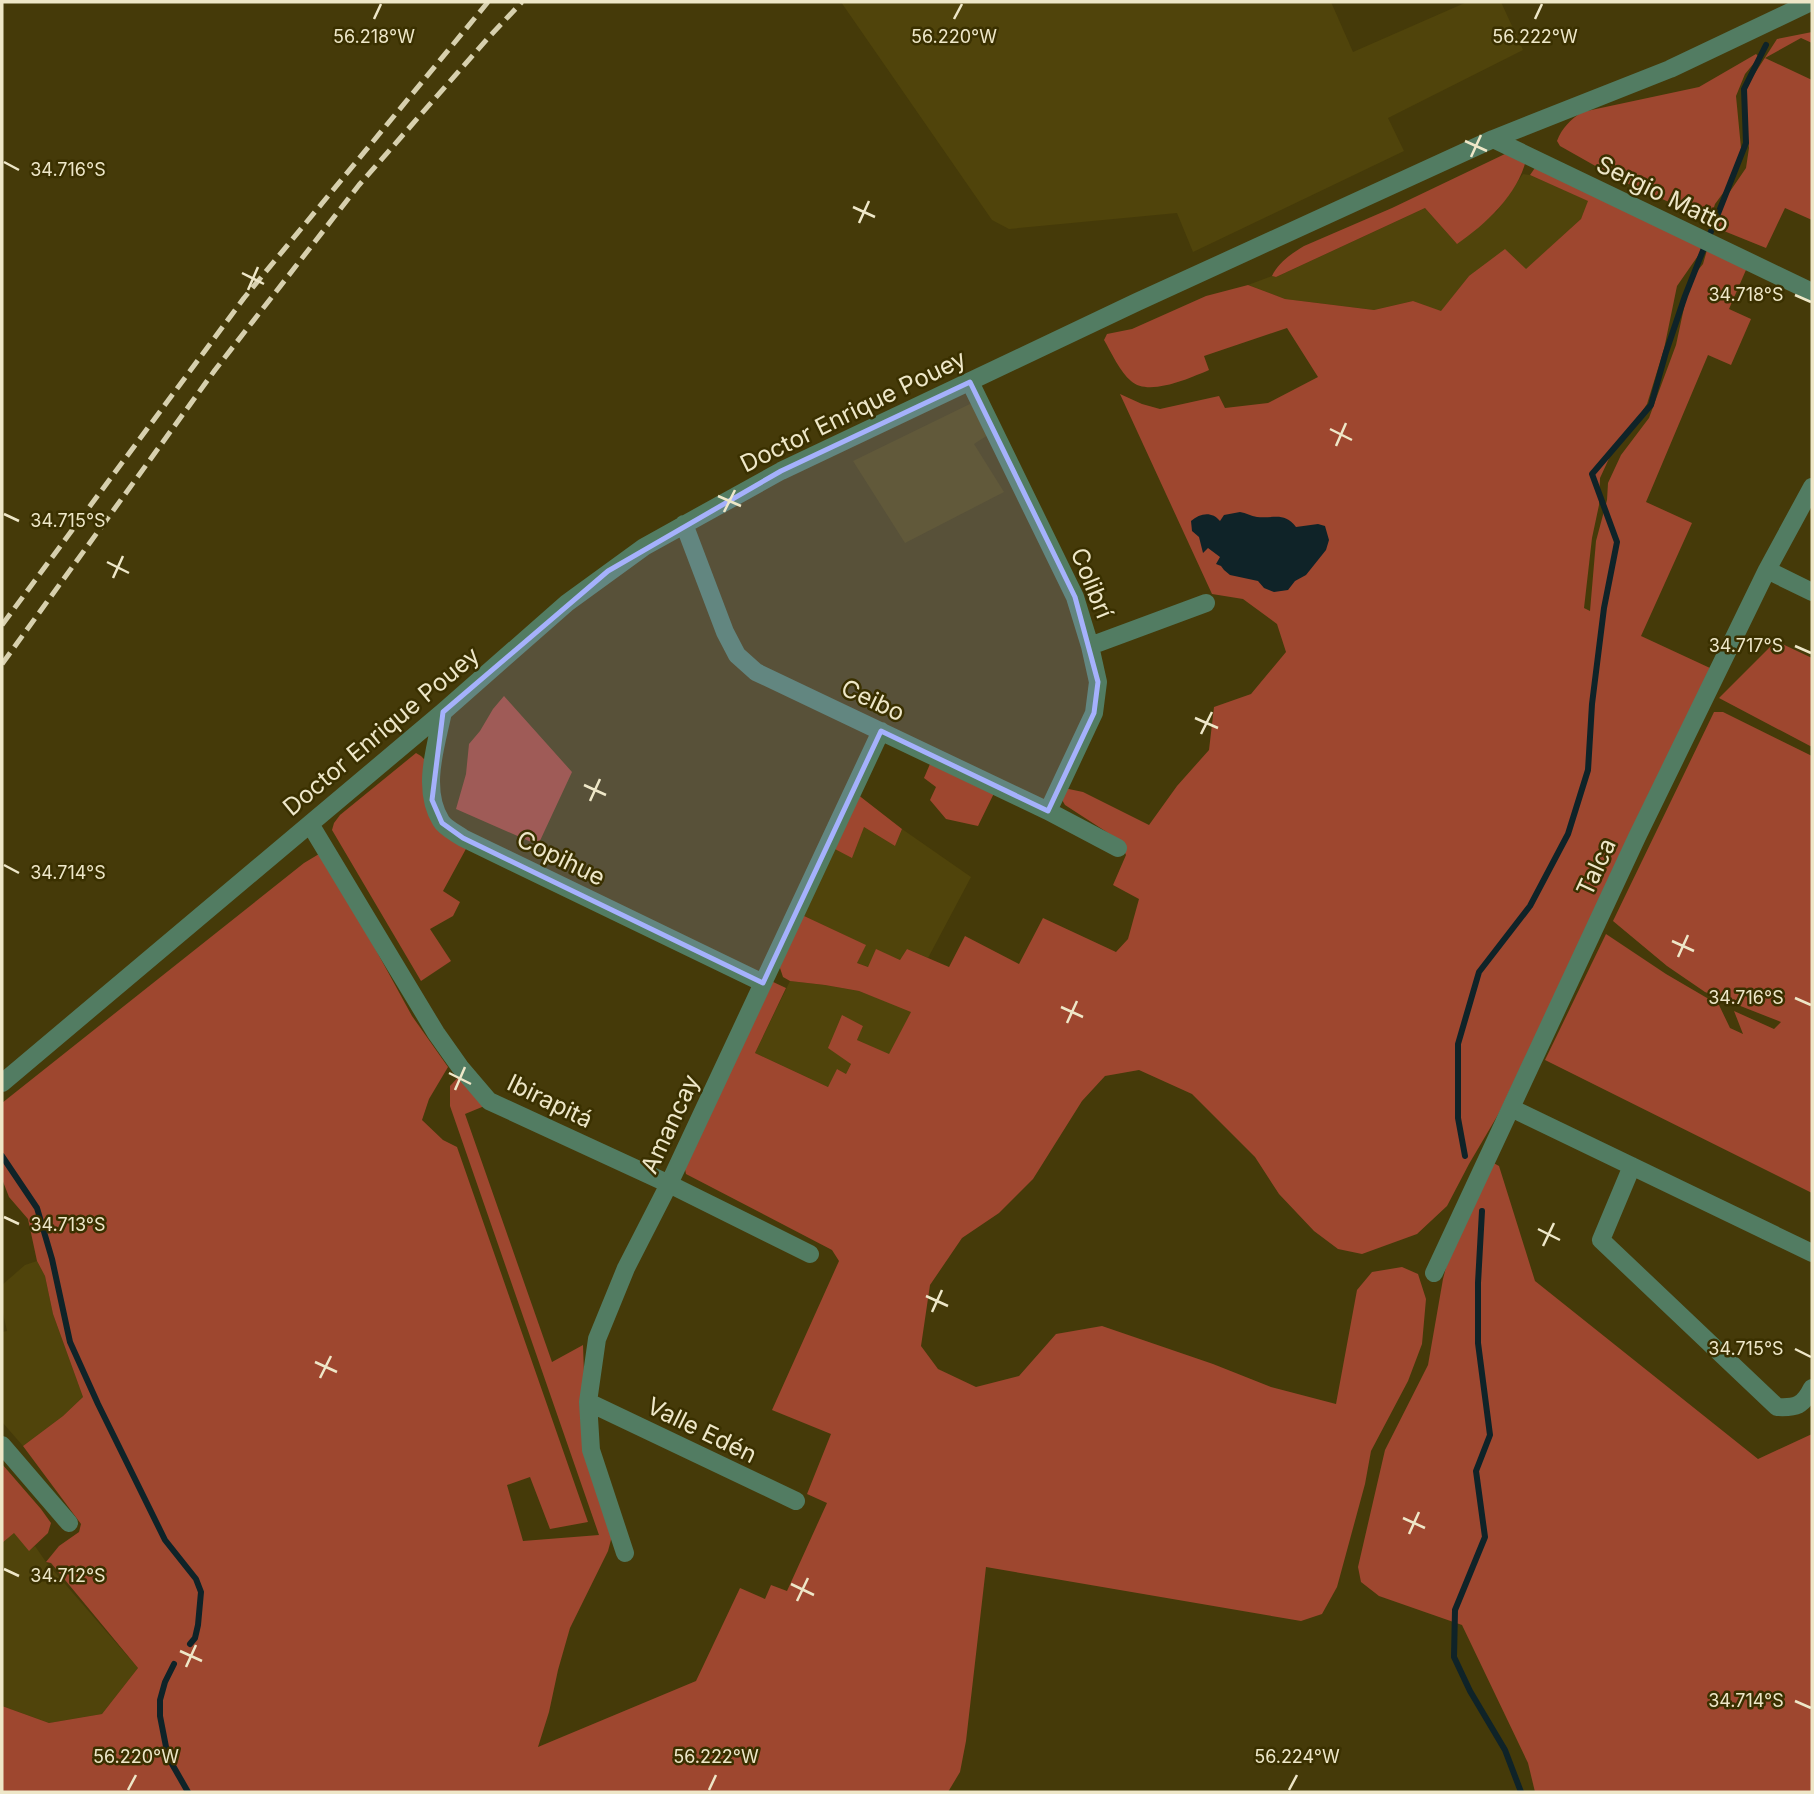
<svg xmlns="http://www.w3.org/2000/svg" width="1814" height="1794" font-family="Inter,sans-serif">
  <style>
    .built { fill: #50440b }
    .green { fill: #9e472f }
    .water { fill: #0f2328 }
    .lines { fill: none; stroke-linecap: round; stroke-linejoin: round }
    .stream { stroke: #0f2328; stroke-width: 6 }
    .minor { stroke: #527c62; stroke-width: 18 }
    .rail { stroke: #d7d0ae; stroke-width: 5; stroke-dasharray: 14 7; stroke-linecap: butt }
    .marked { fill: #a5b1fc; fill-opacity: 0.2; stroke: #a5b1fc; stroke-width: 5; stroke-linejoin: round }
    .ticks { fill: none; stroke: #eee7c8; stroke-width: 2.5 }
    .labels { text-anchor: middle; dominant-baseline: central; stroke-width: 5; stroke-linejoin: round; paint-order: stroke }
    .street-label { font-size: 24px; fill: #eee7c8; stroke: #3a3000 }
    .ticks-label { font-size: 18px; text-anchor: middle; fill: #eee7c8; stroke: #3a3000; stroke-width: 5; stroke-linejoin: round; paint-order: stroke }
  </style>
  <rect width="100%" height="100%" fill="#453a09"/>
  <!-- built -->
  <path class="built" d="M 841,2 L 1331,2 L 1353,52 L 1467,2 L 1501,2 L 1523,50 L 1388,118 L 1404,151 L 1193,252 L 1177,213 L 1009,229 L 992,220 Z
    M 1523,174 L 1530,175 L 1589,201 L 1581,219 L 1526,270 L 1469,276 L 1441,312 L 1413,301 L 1374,310 L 1285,299 L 1248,285 L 1272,276 L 1276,277 L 1425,208 L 1456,243 L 1497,211 Z
    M 976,401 L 991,433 L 974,444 L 1004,492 L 905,543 L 853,461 Z
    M 864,827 L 895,846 L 902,829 L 971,877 L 928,958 L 907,949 L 900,960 L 876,950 L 869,967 L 857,963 L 865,945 L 802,915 L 833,848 Z
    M 790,981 L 825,985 L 859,991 L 912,1011 L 889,1055 L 857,1040 L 863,1026 L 842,1016 L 851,1064 L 846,1074 L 837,1069 L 828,1087 L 755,1053 Z
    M 37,1261 L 45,1276 L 53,1314 L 83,1397 L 63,1416 L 23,1446 L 2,1422 L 2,1332 L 7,1331 L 2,1309 L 2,1285 L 25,1265 Z
    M 14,1532 L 29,1550 L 35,1546 L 46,1562 L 138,1668 L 102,1714 L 49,1723 L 2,1706 L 2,1543 Z"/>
  <!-- green -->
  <path class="green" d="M 1812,32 L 1812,43 L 1801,38 L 1765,58 L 1812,80 L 1812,220 L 1785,208 L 1766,248 L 1714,227 L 1718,209 L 1746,168 L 1749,148 L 1744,100 L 1748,84 L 1777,39 Z
    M 1756,54 L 1759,57 L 1745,74 L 1736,96 L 1741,148 L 1737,169 L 1729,185 L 1715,204 L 1709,223 L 1671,203 L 1622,181 L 1560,146 L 1557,141 C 1562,128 1570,120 1582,112 L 1699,87 Z
    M 1507,153 L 1526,160 C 1518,194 1485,225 1457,244 L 1425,208 L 1276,277 L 1272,276 C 1278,263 1292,253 1304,246 L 1392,208 Z
    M 1539,162 L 1703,243 L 1702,250 L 1677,286 L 1664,349 L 1647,404 L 1628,433 L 1612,452 L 1600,478 L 1599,505 L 1592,538 L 1584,608 L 1590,611 L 1596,541 L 1607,500 L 1608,483 L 1621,455 L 1649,418 L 1676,345 L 1690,280 L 1703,264 L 1709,243 L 1749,263 L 1729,309 L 1751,319 L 1731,365 L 1708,355 L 1646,502 L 1692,523 L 1641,636 L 1710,668 L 1499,1113 L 1469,1164 L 1447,1206 L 1417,1234 L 1362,1254 L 1338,1249 L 1314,1231 L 1279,1194 L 1255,1157 L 1192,1094 L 1139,1070 L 1105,1076 L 1082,1101 L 1033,1179 L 999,1213 L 962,1238 L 930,1285 L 921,1346 L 938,1369 L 976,1387 L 1019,1376 L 1056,1334 L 1102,1326 L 1213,1364 L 1271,1387 L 1336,1404 L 1357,1290 L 1372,1272 L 1402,1267 L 1418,1274 L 1426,1299 L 1422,1344 L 1408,1381 L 1371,1451 L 1365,1484 L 1337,1587 L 1322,1614 L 1301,1621 L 986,1567 L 966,1741 L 960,1772 L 948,1792 L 2,1792 L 2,1706 L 49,1723 L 102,1714 L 138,1668 L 51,1563 L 46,1562 L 59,1546 L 79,1532 L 81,1524 L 23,1446 L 63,1416 L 83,1397 L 53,1314 L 45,1276 L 37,1261 L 28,1219 L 9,1197 L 2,1179 L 2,1103 L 304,863 L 319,854 L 359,919 L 412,1016 L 448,1067 L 429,1099 L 422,1120 L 443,1140 L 457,1147 L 588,1522 L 550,1529 L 530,1477 L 507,1485 L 523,1541 L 599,1535 L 450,1106 L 450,1086 L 463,1072 L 499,1100 L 465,1114 L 552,1362 L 583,1345 L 587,1460 L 612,1536 L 608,1551 L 570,1628 L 558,1670 L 549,1712 L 538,1747 L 696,1681 L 740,1588 L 765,1599 L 771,1585 L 787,1591 L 827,1503 L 807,1494 L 831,1434 L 772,1410 L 839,1261 L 832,1250 L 686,1174 L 684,1164 L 771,981 L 786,988 L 755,1053 L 828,1087 L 837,1069 L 846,1074 L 851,1064 L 828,1048 L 842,1015 L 863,1026 L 857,1040 L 889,1054 L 911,1012 L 859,991 L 825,985 L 790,981 L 783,977 L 779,965 L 802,915 L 866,945 L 857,963 L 868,967 L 876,949 L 900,960 L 907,949 L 949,967 L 965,936 L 1019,964 L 1043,918 L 1116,952 L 1128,939 L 1139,899 L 1113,885 L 1126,855 L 1119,840 L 1065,805 L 1058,793 L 1064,788 L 1083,792 L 1149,825 L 1177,786 L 1209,750 L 1214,707 L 1251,694 L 1286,652 L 1277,624 L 1243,599 L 1212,594 L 1120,394 L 1142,404 L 1160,409 L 1219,396 L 1225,408 L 1268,403 L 1318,377 L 1287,328 L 1204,356 L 1209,370 C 1190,378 1148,397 1131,381 C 1120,372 1111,352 1104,340 L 1107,334 L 1132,329 L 1206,296 L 1248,285 L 1285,299 L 1374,310 L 1413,301 L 1441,311 L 1469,276 L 1505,249 L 1526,269 L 1581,219 L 1588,201 L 1530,175 Z
    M 1776,641 L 1812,658 L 1812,747 L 1719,698 Z
    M 504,696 L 572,772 L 538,845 L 456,809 L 466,774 L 469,744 L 480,731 L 493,709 Z
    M 1714,712 L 1723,712 L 1812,756 L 1812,1193 L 1545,1060 L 1606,934 L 1666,974 L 1719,1005 L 1730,1028 L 1743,1034 L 1734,1011 L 1774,1029 L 1781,1022 L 1705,992 L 1667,966 L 1613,921 Z
    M 936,750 L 999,783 L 978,826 L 946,819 L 930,800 L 936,787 L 924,778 Z
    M 416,753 L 421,756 L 426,761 L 423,776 L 467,847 L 443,891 L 460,902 L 453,916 L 430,929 L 451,961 L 421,981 L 332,830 L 334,823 L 340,815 Z
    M 857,794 L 902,829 L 895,846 L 864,827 L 852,858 L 833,848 Z
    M 1490,1161 L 1499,1166 L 1535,1281 L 1758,1459 L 1812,1434 L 1812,1792 L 1535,1792 L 1528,1763 L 1462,1625 L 1379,1596 L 1361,1582 L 1358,1567 L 1385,1450 L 1428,1365 L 1443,1279 L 1455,1232 Z
    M 2,1464 L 41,1509 L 51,1523 L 48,1533 L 29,1551 L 14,1533 L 2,1543 Z"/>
  <!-- water -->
  <path class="water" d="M 1240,512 C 1246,513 1251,516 1257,517 C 1273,519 1284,511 1296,527 L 1318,524 L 1325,526 L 1329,540 L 1326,550 L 1306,575 L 1295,581 L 1288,590 L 1274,592 L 1264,588 L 1258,581 L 1230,575 L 1224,570 L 1221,566 L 1216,564 L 1220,557 L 1208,548 L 1203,553 L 1199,537 L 1192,531 L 1191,521 C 1200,513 1212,511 1220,521 L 1224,515 Z"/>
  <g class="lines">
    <!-- stream -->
    <path class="stream" d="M 1710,234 L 1746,143 L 1744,89 L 1766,45
      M 2,1156 L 37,1208 L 52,1259 L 70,1342 L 98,1404 L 165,1540 L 196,1579 L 201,1592 L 198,1625 L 195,1638 L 190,1644
      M 1465,1156 L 1458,1118 L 1458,1044 L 1479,972 L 1530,906 L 1568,834 L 1588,770 L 1592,704 L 1604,608 L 1617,542 L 1592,474 L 1651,405 L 1666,352 L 1685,296 L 1704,248
      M 1482,1211 L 1478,1283 L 1478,1343 L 1490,1435 L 1476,1471 L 1485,1537 L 1455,1610 L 1454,1657 L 1470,1691 L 1505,1750 L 1521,1792
      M 174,1664 L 165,1682 L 160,1700 L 160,1716 L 168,1757 L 188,1792"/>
    <!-- minor -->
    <path class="minor" d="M 1493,139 L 1812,292
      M 970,382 L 1075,597 L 1090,646 L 1098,682 L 1094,713 L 1048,811
      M 684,524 L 725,632 L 737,655 L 756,672 L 1048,811 L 1118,848
      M 1767,570 L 1812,592
      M 1090,646 L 1206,603
      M 443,712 C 436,746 421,789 441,821 C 445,828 456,833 463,838 L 763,983
      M 310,824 L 436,1033 L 460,1067 L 489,1101 L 669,1184 L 810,1254
      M 2,1083 L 443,712 L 567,603 L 644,547 L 781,471 L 1137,302 L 1493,139 L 1670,69 L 1811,2
      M 1511,1108 L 1812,1253
      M 1632,1166 L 1601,1240 L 1777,1407 C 1796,1408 1803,1406 1812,1388
      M 1434,1273 L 1637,837 L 1767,570 L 1812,487
      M 588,1402 L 796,1501
      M 2,1445 L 69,1523
      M 625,1553 L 591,1450 L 588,1402 L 597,1339 L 626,1268 L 669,1184 L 881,731"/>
    <!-- rail -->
    <path class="rail" d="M 2,625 L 244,298 L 488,2
      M 2,664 L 215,370 L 359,185 L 488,38 L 522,2"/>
  </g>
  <!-- marked area -->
  <path class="marked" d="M 970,382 L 1075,597 L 1098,682 L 1094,713 L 1048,811 L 881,731 L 763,983 L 463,838 L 442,823 L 432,800 L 443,712 L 608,571 L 781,471 Z"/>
  <!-- ticks -->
  <path class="ticks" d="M 374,19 L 381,4M 954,19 L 962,4M 1535,19 L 1542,4M 1465,141 L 1487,151M 1471,157 L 1481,135M 4,162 L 19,170M 853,207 L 875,217M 859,223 L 869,201M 242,273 L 264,284M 248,290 L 258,267M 1795,295 L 1811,302M 1330,429 L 1352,440M 1336,446 L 1346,423M 718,496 L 741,506M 724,512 L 735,490M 4,514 L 19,521M 107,562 L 129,573M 113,578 L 123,556M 1795,646 L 1811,653M 1195,718 L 1218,728M 1201,734 L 1212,712M 584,785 L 606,795M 590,801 L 600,779M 4,865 L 19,873M 1672,941 L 1694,951M 1678,957 L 1688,935M 1795,998 L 1811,1005M 1061,1007 L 1083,1017M 1067,1023 L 1077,1001M 449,1073 L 471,1084M 455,1090 L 465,1067M 4,1217 L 19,1224M 1538,1229 L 1560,1240M 1543,1246 L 1554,1223M 926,1296 L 948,1306M 932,1312 L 942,1290M 1795,1349 L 1811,1357M 315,1362 L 337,1372M 320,1378 L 331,1356M 1403,1518 L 1425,1528M 1409,1534 L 1419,1512M 4,1569 L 19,1576M 791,1584 L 814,1595M 797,1601 L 808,1578M 180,1651 L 202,1661M 186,1667 L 196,1645M 1795,1701 L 1811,1708M 128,1790 L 136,1775M 709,1790 L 716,1775M 1289,1790 L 1297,1775"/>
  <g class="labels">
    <!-- street labels -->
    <g class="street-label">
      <text transform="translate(1663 194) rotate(26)">Sergio Matto</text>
      <text transform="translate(853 411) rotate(-26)">Doctor Enrique Pouey</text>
      <text transform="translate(1092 583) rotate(68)">Colibrí</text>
      <text transform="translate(873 700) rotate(25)">Ceibo</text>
      <text transform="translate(381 731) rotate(-40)">Doctor Enrique Pouey</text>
      <text transform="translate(561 858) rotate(26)">Copihue</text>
      <text transform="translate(1596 867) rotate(-65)">Talca</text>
      <text transform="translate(550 1101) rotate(26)">Ibirapitá</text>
      <text transform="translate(670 1124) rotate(-65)">Amancay</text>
      <text transform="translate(702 1430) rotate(26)">Valle Edén</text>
    </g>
  </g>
  <g class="ticks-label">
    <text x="374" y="43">56.218°W</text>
    <text x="954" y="43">56.220°W</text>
    <text x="1535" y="43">56.222°W</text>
    <text x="68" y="176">34.716°S</text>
    <text x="1746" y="301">34.718°S</text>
    <text x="68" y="527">34.715°S</text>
    <text x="1746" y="652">34.717°S</text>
    <text x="68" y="879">34.714°S</text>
    <text x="1746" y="1004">34.716°S</text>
    <text x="68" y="1231">34.713°S</text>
    <text x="1746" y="1355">34.715°S</text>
    <text x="68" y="1582">34.712°S</text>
    <text x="1746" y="1707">34.714°S</text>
    <text x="1297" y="1763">56.224°W</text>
    <text x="136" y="1763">56.220°W</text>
    <text x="716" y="1763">56.222°W</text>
  </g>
  <!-- border -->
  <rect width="1814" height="1794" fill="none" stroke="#eee7c8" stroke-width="7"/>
</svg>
